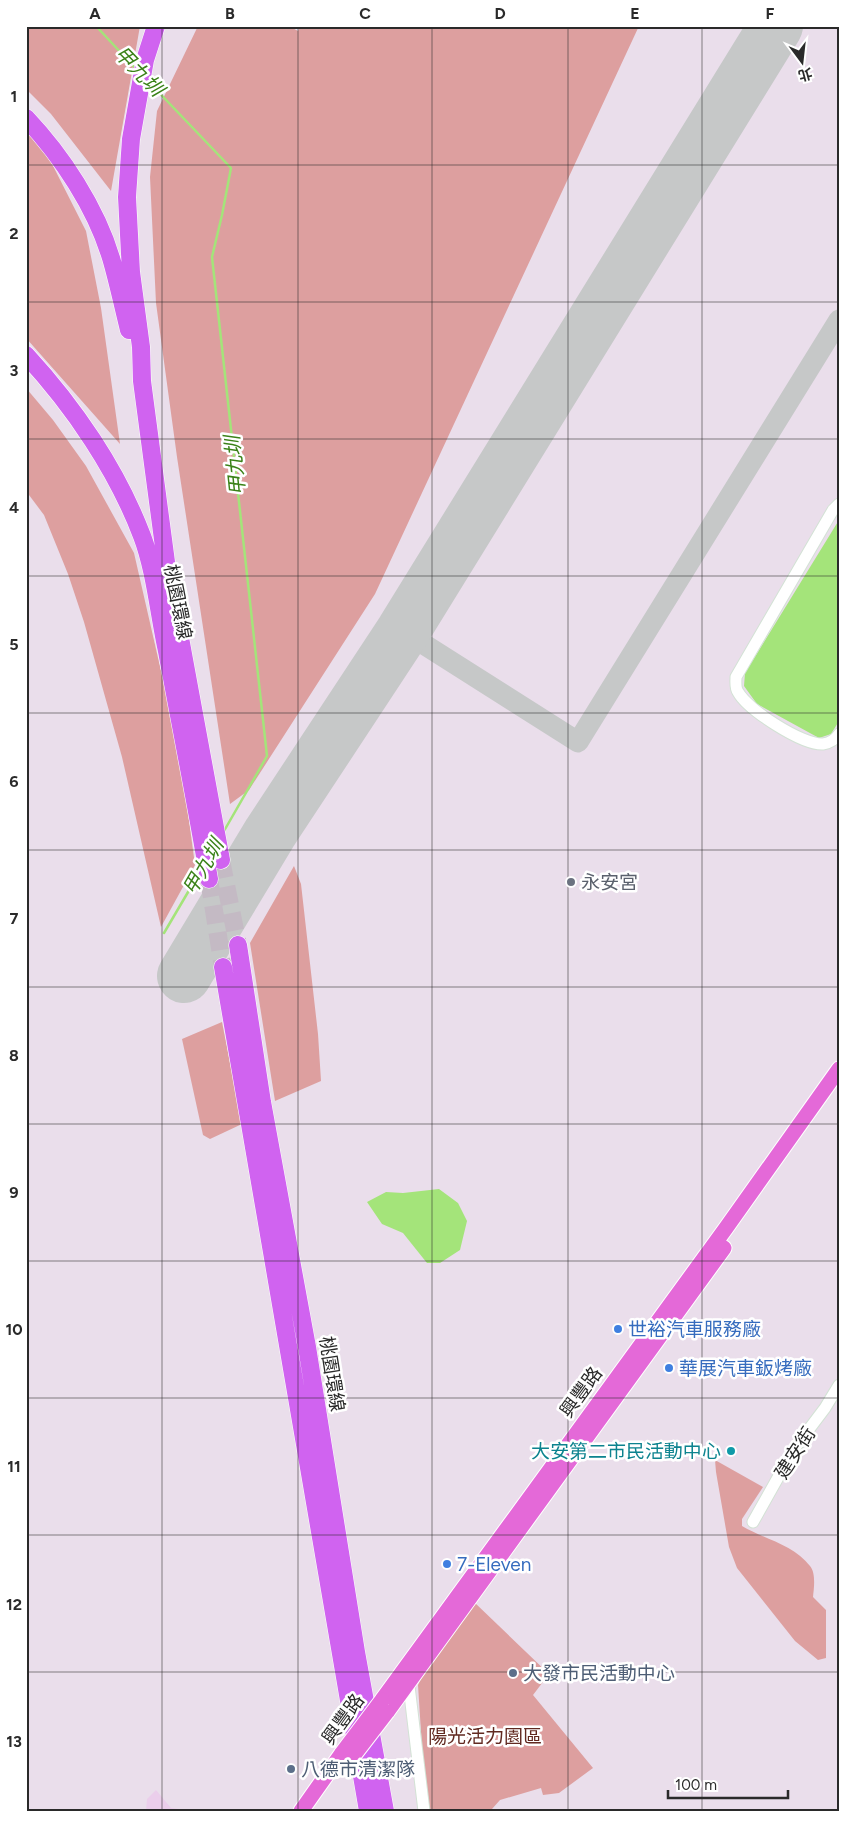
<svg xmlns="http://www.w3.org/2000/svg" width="865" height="1837" font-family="Figtree,'Noto Sans TC',sans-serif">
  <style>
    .education { fill: #ebceeb }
    .green { fill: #dd9f9f }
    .water { fill: #a4e47a }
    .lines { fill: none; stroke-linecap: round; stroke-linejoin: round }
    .stream { stroke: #a4e47a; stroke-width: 2.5 }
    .taxiway { stroke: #c6c8c8; stroke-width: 21 }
    .runway { stroke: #c6c8c8; stroke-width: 54 }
    .highway-tunnel { stroke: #c4bac4; stroke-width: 18; stroke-dasharray: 18 9; stroke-linecap: butt }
    .minor-casing { stroke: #d3e2d5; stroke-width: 13 }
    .major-casing { stroke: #fff; stroke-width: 17 }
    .highway-casing { stroke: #fff; stroke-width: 19 }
    .minor { stroke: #fff; stroke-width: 11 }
    .major { stroke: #e469d8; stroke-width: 15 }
    .highway { stroke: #d063f0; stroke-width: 18 }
    .major-bridge-casing { stroke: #fff; stroke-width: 17; stroke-linecap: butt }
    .major-bridge { stroke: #e469d8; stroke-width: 15 }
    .grid { fill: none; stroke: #2a2a2a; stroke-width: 1; stroke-opacity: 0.55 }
    .worship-dot { fill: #6b7280; stroke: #fff; stroke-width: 2 }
    .shop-dot { fill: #3f7fe0; stroke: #fff; stroke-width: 2 }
    .culture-dot { fill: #0f9aa8; stroke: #fff; stroke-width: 2 }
    .service-dot { fill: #5c6f8a; stroke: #fff; stroke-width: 2 }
    .labels { text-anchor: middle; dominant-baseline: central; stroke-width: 5; stroke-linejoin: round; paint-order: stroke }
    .street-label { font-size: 19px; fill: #2a2a2a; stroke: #fff }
    .worship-label { font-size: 19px; fill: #5b616d; stroke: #fff; text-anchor: start }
    .shop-label { font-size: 19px; fill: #366cbe; stroke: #fff; text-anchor: start }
    .culture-label { font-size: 19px; fill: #0d838f; stroke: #fff; text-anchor: end }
    .service-label { font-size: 19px; fill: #4e5e75; stroke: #fff; text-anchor: start }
    .park-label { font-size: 19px; fill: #612920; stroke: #fff }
    .water-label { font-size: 20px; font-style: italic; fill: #3a8218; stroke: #fff }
    .neatline { fill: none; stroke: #2a2a2a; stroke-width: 2 }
    .grid-label { font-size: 16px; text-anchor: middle; font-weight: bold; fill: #2a2a2a }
  </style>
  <rect width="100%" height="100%" fill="#eadeeb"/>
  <!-- education -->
  <path class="education" d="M 156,1790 L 171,1808 L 194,1811 L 146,1811 L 147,1799 Z"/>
  <!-- green -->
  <path class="green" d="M 26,26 L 140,26 L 111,191 L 51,114 L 26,89 Z
    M 198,26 L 289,26 L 298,31 L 300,26 L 639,26 L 375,594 L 249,790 L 230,804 L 177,457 L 156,303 L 150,177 L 157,111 Z
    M 26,130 L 46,152 L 86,231 L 101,308 L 120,444 L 26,338 Z
    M 26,388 L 53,420 L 86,466 L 134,553 L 180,754 L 195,865 L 161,927 L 122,757 L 84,622 L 68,574 L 44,515 L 26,491 Z
    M 294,866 L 301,884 L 318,1034 L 321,1081 L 275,1101 L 250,943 Z
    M 222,1022 L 242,1124 L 210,1139 L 203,1135 L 182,1039 Z
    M 715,1460 L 763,1487 L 742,1519 L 742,1526 C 764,1539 794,1545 810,1566 C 816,1573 814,1588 813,1597 L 826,1610 L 826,1658 L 818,1660 L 795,1641 L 737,1568 L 729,1547 L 716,1472 Z
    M 474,1602 L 549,1674 L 533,1695 L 593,1768 L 559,1793 L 543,1795 L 541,1788 L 500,1800 L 492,1809 L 483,1811 L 430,1811 L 422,1748 L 418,1685 L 429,1663 Z"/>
  <!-- water -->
  <path class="water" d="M 839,520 L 839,721 L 831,734 L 819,738 L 757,704 L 744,686 L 745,673 Z
    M 439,1189 L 458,1203 L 467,1221 L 460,1250 L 440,1263 L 427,1263 L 403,1233 L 382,1224 L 367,1202 L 386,1192 L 403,1193 Z"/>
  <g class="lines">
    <!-- stream -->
    <path class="stream" d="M 96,26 L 137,70
      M 148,81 L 231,168 L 222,215 L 212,257 L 267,756 L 224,831
      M 164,933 L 201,870"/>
    <!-- taxiway -->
    <path class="taxiway" d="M 403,631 L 578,742 L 839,320"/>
    <!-- runway -->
    <path class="runway" d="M 184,976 L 270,833 L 403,631 L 776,26"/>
    <!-- highway-tunnel -->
    <path class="highway-tunnel" d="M 221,860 L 238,945
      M 209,879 L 223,967"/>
    <!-- minor casing -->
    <g class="minor-casing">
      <path id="minor" d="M 839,504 L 833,510 L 736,677 C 736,682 735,688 738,692 C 748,710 802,745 823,744 C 830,743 835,740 839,734
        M 753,1522 L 794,1449 L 825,1408 L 839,1385
        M 408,1678 L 424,1811"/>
    </g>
    <!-- major casing -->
    <g class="major-casing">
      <path id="major" d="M 382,1700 L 726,1228 L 839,1069
        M 387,1712 L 724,1248
        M 301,1811 L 342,1753"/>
    </g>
    <!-- highway casing -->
    <g class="highway-casing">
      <path id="highway" d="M 156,26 L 145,60 L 131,139 L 127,197 L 131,272 L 141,347 L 142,381 L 166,562 L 221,860
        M 26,118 C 62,156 96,208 111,258 C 118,282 123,306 129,330
        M 26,355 C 74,407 117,470 142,536 C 155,570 159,615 167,651 C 181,727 196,803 209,879
        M 238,945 L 262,1102 L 307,1347 L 356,1652 L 385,1811
        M 223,967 L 368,1811"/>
    </g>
    <!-- minor -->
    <use href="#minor" class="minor"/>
    <!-- major -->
    <use href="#major" class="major"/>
    <!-- highway -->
    <use href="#highway" class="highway"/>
    <!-- major-bridge casing -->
    <g class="major-bridge-casing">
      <path id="major-bridge" d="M 342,1753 L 382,1700
        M 347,1764 L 387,1712"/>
    </g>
    <!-- major-bridge -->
    <use href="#major-bridge" class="major-bridge"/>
  </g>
  <!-- grid -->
  <path class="grid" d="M 162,26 L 162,1811M 298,26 L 298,1811M 432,26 L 432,1811M 568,26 L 568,1811M 702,26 L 702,1811M 26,165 L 839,165M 26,302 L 839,302M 26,439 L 839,439M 26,576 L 839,576M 26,713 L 839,713M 26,850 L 839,850M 26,987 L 839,987M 26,1124 L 839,1124M 26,1261 L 839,1261M 26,1398 L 839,1398M 26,1535 L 839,1535M 26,1672 L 839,1672"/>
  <!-- markers -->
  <circle class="worship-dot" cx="571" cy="882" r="5"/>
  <g class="shop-dot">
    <circle cx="618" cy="1329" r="5"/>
    <circle cx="669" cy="1368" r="5"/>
    <circle cx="447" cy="1564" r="5"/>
  </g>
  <circle class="culture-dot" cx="731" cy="1451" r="5"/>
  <g class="service-dot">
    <circle cx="513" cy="1673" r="5"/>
    <circle cx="291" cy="1769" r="5"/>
  </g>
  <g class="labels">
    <!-- street labels -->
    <g class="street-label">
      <text transform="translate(178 602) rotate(79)">桃園環線</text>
      <text transform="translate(332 1374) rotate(81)">桃園環線</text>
      <text transform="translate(581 1392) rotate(-54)">興豐路</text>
      <text transform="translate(795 1453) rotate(-57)">建安街</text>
      <text transform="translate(343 1719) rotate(-54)">興豐路</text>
    </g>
    <!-- worship labels -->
    <g class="worship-label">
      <text x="581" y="882">永安宮</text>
    </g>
    <!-- shop labels -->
    <g class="shop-label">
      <text x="628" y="1329">世裕汽車服務廠</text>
      <text x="679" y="1368">華展汽車鈑烤廠</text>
      <text x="457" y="1564">7-Eleven</text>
    </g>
    <!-- culture labels -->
    <g class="culture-label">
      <text x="721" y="1451">大安第二市民活動中心</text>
    </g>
    <!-- service labels -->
    <g class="service-label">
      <text x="523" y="1673">大發市民活動中心</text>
      <text x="301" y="1769">八德市清潔隊</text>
    </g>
    <!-- park labels -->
    <g class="park-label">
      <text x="485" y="1736">陽光活力園區</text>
    </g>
    <!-- water labels -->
    <g class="water-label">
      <text transform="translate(139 71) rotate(46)">甲九圳</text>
      <text transform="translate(235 466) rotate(-96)">甲九圳</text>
      <text transform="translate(203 867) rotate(-60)">甲九圳</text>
    </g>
  </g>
  <!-- border -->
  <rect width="865" height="1837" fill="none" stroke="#ffffff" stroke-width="55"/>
  <!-- north arrow -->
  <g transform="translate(802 62) rotate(165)" stroke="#ffffff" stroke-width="4" paint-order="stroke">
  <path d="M0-4L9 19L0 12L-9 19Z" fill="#2a2a2a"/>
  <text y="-8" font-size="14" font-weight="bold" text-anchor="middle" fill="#2a2a2a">北</text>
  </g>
  <!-- scale -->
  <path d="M668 1790v8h120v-8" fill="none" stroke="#2a2a2a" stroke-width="2.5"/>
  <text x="675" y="1790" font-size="15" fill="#2a2a2a" stroke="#ffffff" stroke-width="4" paint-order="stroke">100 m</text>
  <rect x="28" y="28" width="810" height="1782" class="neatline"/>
  <g class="grid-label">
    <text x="95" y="19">A</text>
    <text x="230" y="19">B</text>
    <text x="365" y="19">C</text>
    <text x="500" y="19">D</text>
    <text x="635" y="19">E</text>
    <text x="770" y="19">F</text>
    <text x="14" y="102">1</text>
    <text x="14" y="239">2</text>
    <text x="14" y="376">3</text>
    <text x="14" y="513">4</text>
    <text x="14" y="650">5</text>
    <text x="14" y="787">6</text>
    <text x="14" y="924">7</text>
    <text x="14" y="1061">8</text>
    <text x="14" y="1198">9</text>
    <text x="14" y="1335">10</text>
    <text x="14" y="1472">11</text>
    <text x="14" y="1610">12</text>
    <text x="14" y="1747">13</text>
  </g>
</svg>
